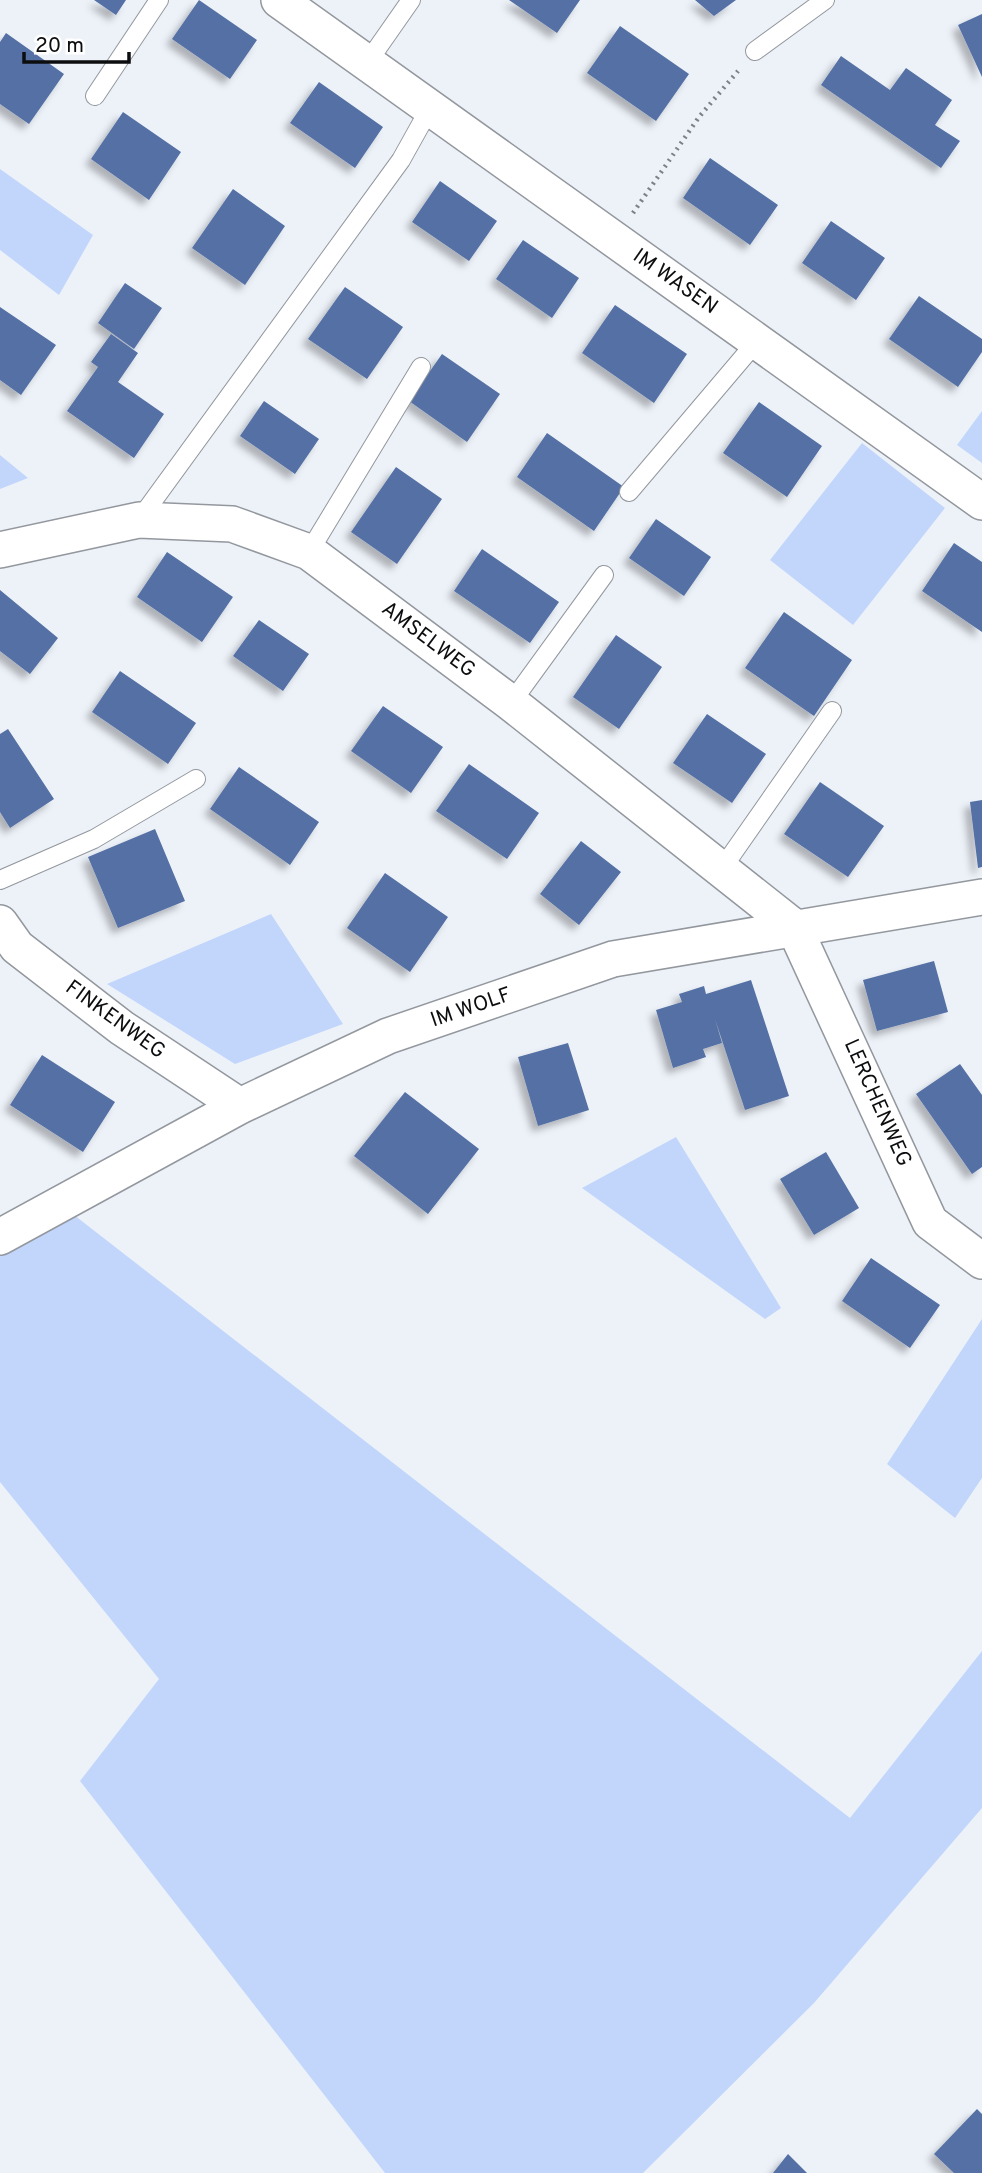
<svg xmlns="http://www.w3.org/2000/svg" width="982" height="2173" font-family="Overpass,sans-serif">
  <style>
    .grass { fill: #c2d6fb }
    .building { fill: #5470a4; filter: url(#shadow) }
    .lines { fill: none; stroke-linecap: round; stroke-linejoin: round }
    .lane-casing { stroke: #93979e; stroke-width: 20 }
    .street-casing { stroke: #93979e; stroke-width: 38 }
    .path { stroke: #7d8185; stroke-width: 4.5; stroke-dasharray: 2 5; stroke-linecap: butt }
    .lane { stroke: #fff; stroke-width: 18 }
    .street { stroke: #fff; stroke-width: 35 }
    .labels { text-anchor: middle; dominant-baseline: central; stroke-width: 7; stroke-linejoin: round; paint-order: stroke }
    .street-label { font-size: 21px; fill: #0b0d0f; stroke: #fff }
  </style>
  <defs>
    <filter id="shadow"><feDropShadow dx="-6" dy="6" stdDeviation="3.5" flood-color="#0004"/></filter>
  </defs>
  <rect width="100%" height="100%" fill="#edf2f9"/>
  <!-- grass -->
  <path class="grass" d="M 0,169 L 93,235 L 59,295 L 0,250 Z
    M 982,411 L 982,463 L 957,445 Z
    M 862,443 L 945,508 L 853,625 L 770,560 Z
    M 0,455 L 28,478 L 0,489 Z
    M 271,914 L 343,1024 L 235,1064 L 107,984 Z
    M 676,1137 L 781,1308 L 765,1319 L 582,1188 Z
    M 74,1215 L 850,1818 L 982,1651 L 982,1808 L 814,2003 L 643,2173 L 385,2173 L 80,1781 L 159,1679 L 0,1482 L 0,1252 Z
    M 982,1319 L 982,1478 L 955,1518 L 887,1464 Z"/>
  <!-- building -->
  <path class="building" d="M 94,0 L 126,0 L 116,15 Z
    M 199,0 L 257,40 L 230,79 L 172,39 Z
    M 509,0 L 580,0 L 557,33 Z
    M 695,0 L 736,0 L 714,16 Z
    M 982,14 L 982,77 L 958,25 Z
    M 620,26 L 689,74 L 656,121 L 587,73 Z
    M 6,33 L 64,74 L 29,124 L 0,104 L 0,42 Z
    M 841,56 L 890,90 L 906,68 L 952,100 L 935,125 L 960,141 L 941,168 L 821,85 Z
    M 319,82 L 383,127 L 355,168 L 290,123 Z
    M 123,112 L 181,152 L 149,200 L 91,159 Z
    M 710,158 L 778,205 L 750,245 L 683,198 Z
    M 440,181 L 497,221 L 469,261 L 412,222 Z
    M 233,189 L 285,226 L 245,285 L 192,248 Z
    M 831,221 L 885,258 L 856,300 L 802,263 Z
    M 523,240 L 579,278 L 552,318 L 496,279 Z
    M 125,283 L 162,308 L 134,349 L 98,323 Z
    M 345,287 L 403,327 L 367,379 L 308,339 Z
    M 919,296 L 982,339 L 982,352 L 958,387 L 889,339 Z
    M 615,305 L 687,354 L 654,403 L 582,353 Z
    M 0,307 L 56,345 L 21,395 L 0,380 Z
    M 111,334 L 138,353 L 118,382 L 164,414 L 134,458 L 67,411 L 98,367 L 91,362 Z
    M 442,354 L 500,394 L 467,442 L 409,401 Z
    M 264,401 L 319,439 L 295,474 L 240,436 Z
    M 759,402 L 822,446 L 787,497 L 723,453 Z
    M 547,433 L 624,487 L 594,531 L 517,477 Z
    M 396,467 L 442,499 L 397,564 L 351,532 Z
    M 656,519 L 711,557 L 684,596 L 629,558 Z
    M 954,543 L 982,562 L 982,632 L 922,591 Z
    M 482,549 L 559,602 L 530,643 L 454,591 Z
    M 167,552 L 233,597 L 202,642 L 137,597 Z
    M 0,590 L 58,638 L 30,674 L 0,651 Z
    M 784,612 L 852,660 L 814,716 L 745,668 Z
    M 259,620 L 309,654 L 283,691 L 233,656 Z
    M 616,635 L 662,667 L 619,729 L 573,697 Z
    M 120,671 L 196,723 L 168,764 L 92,712 Z
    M 383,706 L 443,747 L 411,793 L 351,751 Z
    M 707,714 L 766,754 L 732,803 L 673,763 Z
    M 8,729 L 54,799 L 10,828 L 0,812 L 0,734 Z
    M 469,764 L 539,813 L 507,859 L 436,811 Z
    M 239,767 L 319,822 L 290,865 L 210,809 Z
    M 820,782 L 884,826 L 848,877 L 784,834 Z
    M 982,800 L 982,867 L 978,868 L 970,802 Z
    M 155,829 L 185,901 L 118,928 L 88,857 Z
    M 581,841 L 621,872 L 579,925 L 540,894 Z
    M 385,873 L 448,917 L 410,972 L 347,928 Z
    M 934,961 L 948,1012 L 877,1031 L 863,980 Z
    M 751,980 L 789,1096 L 745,1110 L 715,1019 L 722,1043 L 703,1049 L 706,1057 L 673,1068 L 656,1010 L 682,1002 L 679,994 L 704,986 L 706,994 Z
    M 568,1043 L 589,1110 L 538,1126 L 518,1057 Z
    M 42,1055 L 115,1102 L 83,1152 L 10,1105 Z
    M 960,1064 L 982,1095 L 982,1167 L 972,1174 L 916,1094 Z
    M 405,1092 L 479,1149 L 428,1214 L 354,1156 Z
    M 826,1152 L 859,1208 L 814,1235 L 780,1179 Z
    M 871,1258 L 940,1305 L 910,1348 L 842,1301 Z
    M 977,2109 L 982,2114 L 982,2173 L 954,2173 L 934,2154 Z
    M 788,2154 L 807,2173 L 773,2173 Z"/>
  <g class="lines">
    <!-- lane casing -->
    <g class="lane-casing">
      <path id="lane" d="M 755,51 L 825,0
        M 367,63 L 411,0
        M 95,96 L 159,0
        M 629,492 L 757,341
        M 139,520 L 401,160 L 430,108
        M 309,552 L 421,367
        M 511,703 L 604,575
        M 721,870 L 832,711
        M 0,880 L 94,839 L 196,779"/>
    </g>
    <!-- street casing -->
    <g class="street-casing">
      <path id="street" d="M 279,0 L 982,502
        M 0,550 L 139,520 L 232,524 L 309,552 L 511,703 L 794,927 L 930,1222 L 982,1261
        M 0,923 L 17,947 L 122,1028 L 240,1106
        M 0,1237 L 240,1106 L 388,1036 L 613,959 L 982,897"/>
    </g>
    <!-- path -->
    <path class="path" d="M 633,213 L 699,117 L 738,71"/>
    <!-- lane -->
    <use href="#lane" class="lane"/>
    <!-- street -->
    <use href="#street" class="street"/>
  </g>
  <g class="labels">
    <!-- street labels -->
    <g class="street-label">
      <text transform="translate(675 282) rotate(35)">IM WASEN</text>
      <text transform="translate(428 640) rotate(37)">AMSELWEG</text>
      <text transform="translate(471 1008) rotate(-19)">IM WOLF</text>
      <text transform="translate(115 1020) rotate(36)">FINKENWEG</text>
      <text transform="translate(877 1103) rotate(66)">LERCHENWEG</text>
    </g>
  </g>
  <!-- scale -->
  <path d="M24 52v10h105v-10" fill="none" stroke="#0b0d0f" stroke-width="3.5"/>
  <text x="35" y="52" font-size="21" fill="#0b0d0f" stroke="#ffffff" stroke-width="5" paint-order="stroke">20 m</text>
</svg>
